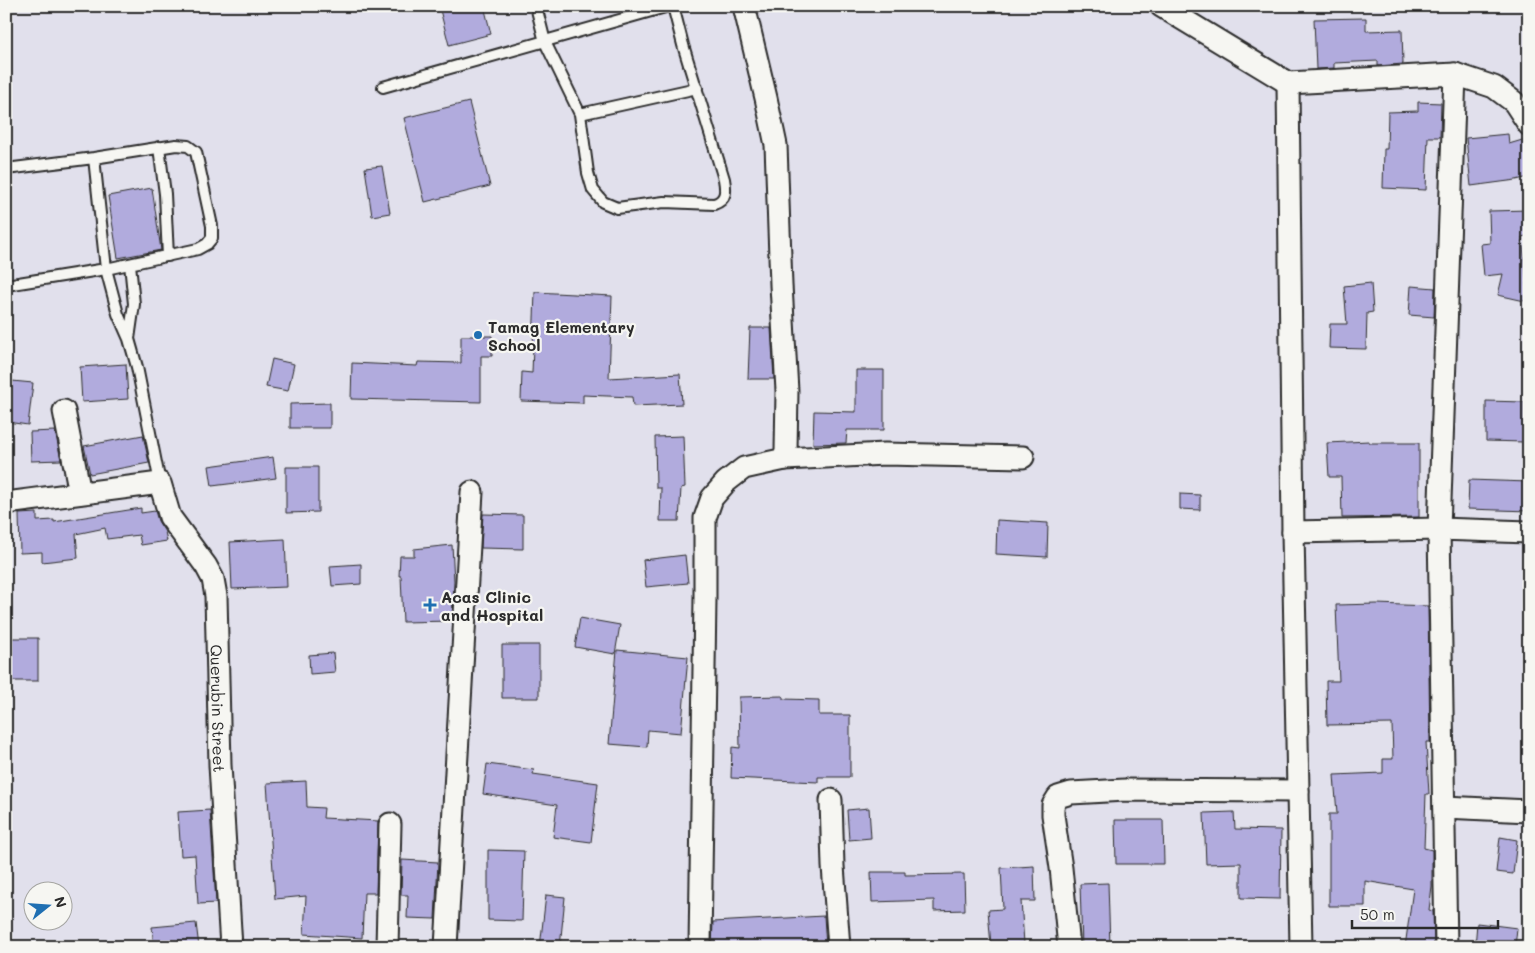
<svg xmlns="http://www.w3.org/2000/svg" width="1535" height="953" font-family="Mali,sans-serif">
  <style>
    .building { fill: #b1abdd; stroke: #2b2b2b }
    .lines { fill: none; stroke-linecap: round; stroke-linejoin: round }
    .service-casing { stroke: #2b2b2b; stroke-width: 14 }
    .minor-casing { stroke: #2b2b2b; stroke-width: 25 }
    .service { stroke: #f6f6f2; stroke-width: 10 }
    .minor { stroke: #f6f6f2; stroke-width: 21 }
    .poi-dot { fill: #1f6fb2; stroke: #f6f6f2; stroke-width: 2 }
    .labels { text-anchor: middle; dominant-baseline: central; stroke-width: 4.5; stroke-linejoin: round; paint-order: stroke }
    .poi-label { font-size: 16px; font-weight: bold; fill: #2b2b2b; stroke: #f6f6f2; text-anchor: start }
    .street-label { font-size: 16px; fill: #2b2b2b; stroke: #f6f6f2 }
  </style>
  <rect width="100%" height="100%" fill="#e1e0ec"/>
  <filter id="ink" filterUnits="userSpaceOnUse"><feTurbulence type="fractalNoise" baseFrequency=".02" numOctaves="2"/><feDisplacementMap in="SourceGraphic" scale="10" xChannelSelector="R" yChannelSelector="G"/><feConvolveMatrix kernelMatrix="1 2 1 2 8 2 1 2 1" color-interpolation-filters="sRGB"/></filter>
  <g filter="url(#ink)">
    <!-- building -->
    <path class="building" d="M 439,6 L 484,6 L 491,34 L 449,45 Z
      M 1366,18 L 1366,31 L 1402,30 L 1403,64 L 1378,66 L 1378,61 L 1334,63 L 1334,68 L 1316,69 L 1314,19 Z
      M 469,102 L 490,186 L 425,202 L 404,118 Z
      M 1418,102 L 1441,103 L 1440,137 L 1428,137 L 1426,190 L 1383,188 L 1384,149 L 1387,149 L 1388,112 L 1418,111 Z
      M 1508,134 L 1509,144 L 1529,138 L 1529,177 L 1516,180 L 1471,186 L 1466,138 Z
      M 382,166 L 390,213 L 372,216 L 365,168 Z
      M 152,188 L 161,250 L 118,258 L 108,196 Z
      M 1529,210 L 1529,235 L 1522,237 L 1529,302 L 1498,295 L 1503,274 L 1484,276 L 1481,244 L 1490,243 L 1489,211 Z
      M 1371,283 L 1373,312 L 1367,313 L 1366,349 L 1329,348 L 1330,324 L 1347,324 L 1344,286 Z
      M 1411,286 L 1435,288 L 1434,317 L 1409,315 Z
      M 535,292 L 612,296 L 609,378 L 680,374 L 682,404 L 633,406 L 632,397 L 583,395 L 583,403 L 521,401 L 522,372 L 532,373 Z
      M 750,328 L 771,328 L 774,379 L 748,379 Z
      M 461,336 L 492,336 L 492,356 L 481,356 L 481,402 L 351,399 L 352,363 L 417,366 L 418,362 L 461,363 Z
      M 272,359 L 294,364 L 288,391 L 266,387 Z
      M 126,364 L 128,399 L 82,402 L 80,367 Z
      M 856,370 L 884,370 L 884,430 L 847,430 L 846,443 L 813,444 L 814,411 L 856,412 Z
      M 12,381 L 33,383 L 28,425 L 7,422 Z
      M 1486,401 L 1524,402 L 1524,442 L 1486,441 Z
      M 330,403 L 330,428 L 290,428 L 290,404 Z
      M 55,431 L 61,460 L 31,461 L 30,432 Z
      M 143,435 L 149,463 L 90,474 L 84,446 Z
      M 683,436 L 685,487 L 681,488 L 679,521 L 660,521 L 661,488 L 656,488 L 655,437 Z
      M 1369,441 L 1369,443 L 1419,443 L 1419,517 L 1342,518 L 1341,477 L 1329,477 L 1327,443 Z
      M 273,457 L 276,478 L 212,486 L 209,466 Z
      M 286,467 L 318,467 L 318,512 L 286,513 Z
      M 1469,480 L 1529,482 L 1529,511 L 1468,509 Z
      M 1180,494 L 1200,495 L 1200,510 L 1180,509 Z
      M 141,508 L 141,513 L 155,511 L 158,521 L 165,532 L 167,541 L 141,545 L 139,535 L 107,539 L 105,528 L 76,534 L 78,558 L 42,562 L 42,552 L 20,553 L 19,514 L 37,513 L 37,521 L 54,520 L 54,522 Z
      M 483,514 L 523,515 L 523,549 L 481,548 Z
      M 997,520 L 1048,523 L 1047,557 L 996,554 Z
      M 285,539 L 287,587 L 232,589 L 230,542 Z
      M 452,545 L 454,581 L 452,621 L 403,622 L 401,576 L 399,576 L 400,556 L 414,556 L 414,549 Z
      M 685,555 L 688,583 L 646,587 L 643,560 Z
      M 361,564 L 361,584 L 332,586 L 330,566 Z
      M 1377,604 L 1428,606 L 1430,742 L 1426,742 L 1429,794 L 1426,794 L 1424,848 L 1432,850 L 1432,886 L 1429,910 L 1433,911 L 1434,947 L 1405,947 L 1413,889 L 1365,881 L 1365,906 L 1329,906 L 1329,814 L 1337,814 L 1334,775 L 1383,773 L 1383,759 L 1393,759 L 1392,724 L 1327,725 L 1326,681 L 1339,681 L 1336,605 Z
      M 580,618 L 620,625 L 615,654 L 575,647 Z
      M 9,638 L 38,638 L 38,681 L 8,681 Z
      M 502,645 L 539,645 L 539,698 L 502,698 Z
      M 617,650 L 688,657 L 681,733 L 648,730 L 647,747 L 609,744 Z
      M 333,653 L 335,672 L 310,674 L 309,655 Z
      M 783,696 L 783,699 L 819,700 L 819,715 L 850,715 L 850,777 L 818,777 L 818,782 L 731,778 L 732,747 L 740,748 L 739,697 Z
      M 487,764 L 534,770 L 533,774 L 598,783 L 591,842 L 553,837 L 557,805 L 483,794 Z
      M 306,781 L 307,807 L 324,808 L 323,818 L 378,821 L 376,893 L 364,893 L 362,938 L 304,934 L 306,896 L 275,899 L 267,783 Z
      M 869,808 L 871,838 L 849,840 L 847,810 Z
      M 210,810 L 216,903 L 198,904 L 195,855 L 181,856 L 178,812 Z
      M 1234,812 L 1235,829 L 1281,830 L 1280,899 L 1241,898 L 1241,863 L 1206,864 L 1204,813 Z
      M 1115,820 L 1163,820 L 1164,864 L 1116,864 Z
      M 1500,837 L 1517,840 L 1513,874 L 1496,872 Z
      M 488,850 L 524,851 L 522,921 L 488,920 Z
      M 402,860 L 438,862 L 435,919 L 407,918 L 408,895 L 401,895 Z
      M 1034,866 L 1035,901 L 1021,901 L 1024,943 L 991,946 L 988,910 L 1003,909 L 1001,868 Z
      M 871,872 L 905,872 L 905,875 L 964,874 L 965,910 L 934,911 L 934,900 L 872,902 Z
      M 1108,883 L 1110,947 L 1082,947 L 1080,884 Z
      M 546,895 L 565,897 L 560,947 L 540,947 Z
      M 824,916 L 826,947 L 712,947 L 713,922 Z
      M 196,923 L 199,947 L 154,947 L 152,927 Z
      M 1477,923 L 1517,928 L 1515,947 L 1475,947 Z"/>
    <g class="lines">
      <!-- service casing -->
      <g class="service-casing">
        <path id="service" d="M 536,6 L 545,42 L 580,114 L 588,173 L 593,190 L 603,202 L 617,208 L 664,202 L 714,204 C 727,200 726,190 724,179 L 683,45 L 673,6
          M 383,87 L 669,6
          M 580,114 L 697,88
          M 159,147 L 165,194 L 168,256
          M 6,169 L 94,158 L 106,269 L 118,314 L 129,339 L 137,367 L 160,483
          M 6,285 L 106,269 L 198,249 L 207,244 L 212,238 L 212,226 L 196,152 L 188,146 L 176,145 L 94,158
          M 129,339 L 134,304 L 130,264"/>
      </g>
      <!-- minor casing -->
      <g class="minor-casing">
        <g id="minor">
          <path d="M 1161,6 L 1288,83 L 1455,74 L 1439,529 L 1293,532"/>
          <path d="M 1455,74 L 1494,87 L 1514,102 L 1529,125"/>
          <path d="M 1288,83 L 1293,532 L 1301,947"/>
          <path d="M 64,411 L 80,493"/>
          <path d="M 785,459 L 885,454 L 1023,457"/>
          <path id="s1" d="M 14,502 L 160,483 L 170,517 L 206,566 L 213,579 L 216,596 L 220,765 L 231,947"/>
          <path d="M 831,800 L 833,866 L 839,947"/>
          <path d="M 1444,807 L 1529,811"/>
          <path d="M 387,947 L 390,824"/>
          <path d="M 446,947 L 472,492"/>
          <path d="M 700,947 L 705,598 L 705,518 L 712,498 L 726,482 L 744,468 L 785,459 L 786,451 L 787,391 L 781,285 L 776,145 L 766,98 L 744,6"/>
          <path d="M 1069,947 L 1061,868 L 1053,815 L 1053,805 L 1058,797 L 1071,793 L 1125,790 L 1298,791"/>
          <path d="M 1446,947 L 1439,529 L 1529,532"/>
        </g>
      </g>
      <!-- service -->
      <use href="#service" class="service"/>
      <!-- minor -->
      <use href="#minor" class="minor"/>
    </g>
  </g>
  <!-- markers -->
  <g class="poi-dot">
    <circle cx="478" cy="335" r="5"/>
    <path d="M427.5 597.5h5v5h5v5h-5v5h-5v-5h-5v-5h5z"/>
  </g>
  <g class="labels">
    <!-- poi labels -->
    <g class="poi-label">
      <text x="488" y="326">Tamag Elementary<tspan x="488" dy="18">School</tspan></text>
      <text x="441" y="596">Acas Clinic<tspan x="441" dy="18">and Hospital</tspan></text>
    </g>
    <!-- street labels -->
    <g class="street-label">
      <text stroke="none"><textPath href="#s1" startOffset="388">Querubin Street</textPath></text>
    </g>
  </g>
  <!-- margin -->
  <rect width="1535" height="953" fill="none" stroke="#f6f6f2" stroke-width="25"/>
  <rect x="12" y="12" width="1510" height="928" fill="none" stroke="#2b2b2b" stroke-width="2" filter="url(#ink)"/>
  <!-- north arrow -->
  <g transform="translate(48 906) rotate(73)"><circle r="24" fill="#f6f6f2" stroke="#a5a5a2"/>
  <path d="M0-4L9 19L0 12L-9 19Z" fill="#1f6fb2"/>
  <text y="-8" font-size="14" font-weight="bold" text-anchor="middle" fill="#2b2b2b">N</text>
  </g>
  <!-- scale -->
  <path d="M1352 920v8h146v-8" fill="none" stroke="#2b2b2b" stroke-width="2.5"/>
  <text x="1360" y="920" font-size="15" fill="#2b2b2b" stroke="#f6f6f2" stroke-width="4" paint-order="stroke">50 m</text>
</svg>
